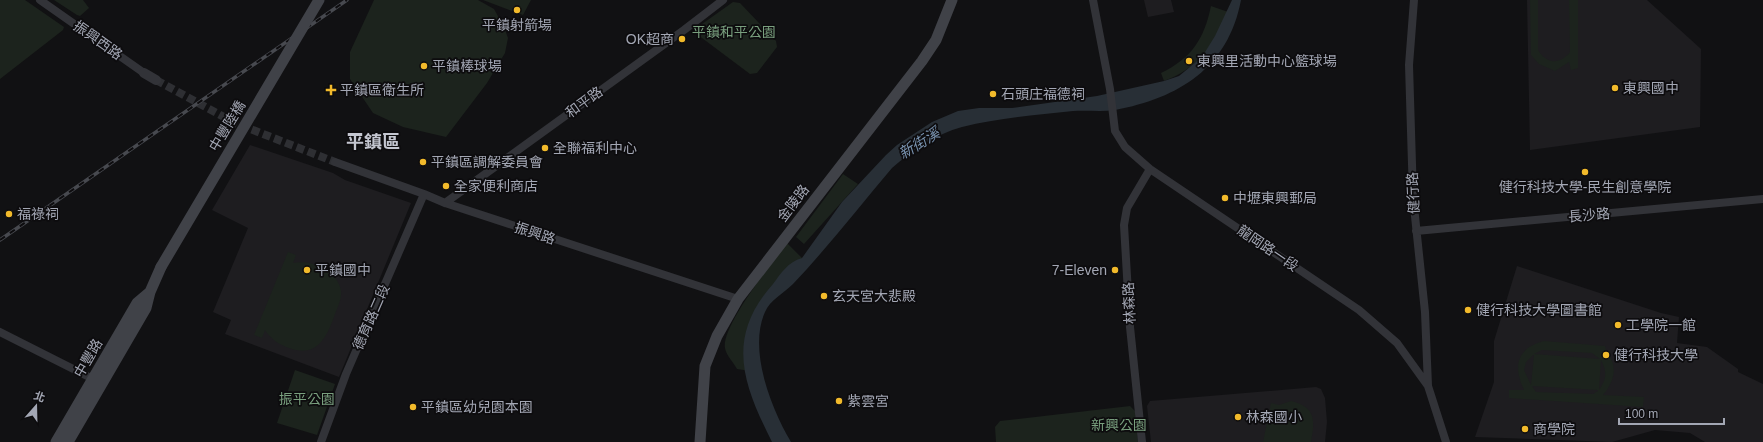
<svg xmlns="http://www.w3.org/2000/svg" width="1763" height="442" font-family="Helvetica,'Noto Sans TC',sans-serif">
  <style>
    .built { fill: #1e1d20 }
    .green { fill: #1c231d; fill-rule: evenodd }
    .water { fill: #282f36 }
    .lines { fill: none; stroke-linecap: round; stroke-linejoin: round }
    .minor-tunnel { stroke: #2e2f33; stroke-width: 8; stroke-dasharray: 8 4; stroke-linecap: butt }
    .minor { stroke: #323338; stroke-width: 8 }
    .tertiary { stroke: #323338; stroke-width: 10 }
    .secondary { stroke: #404248; stroke-width: 11 }
    .rail-casing { stroke: #47494f; stroke-width: 3.5 }
    .rail { stroke: #0d0c0e; stroke-width: 2; stroke-dasharray: 6; stroke-linecap: butt }
    .secondary-bridge { stroke: #404248; stroke-width: 11 }
    .poi-dot { fill: #f2ba2b; stroke: #0d0c0e; stroke-width: 1.5 }
    .labels { text-anchor: middle; dominant-baseline: central; stroke-width: 3.5; stroke-linejoin: round; paint-order: stroke }
    .poi-label { font-size: 14px; fill: #a3a7b4; stroke: #0d0c0e; text-anchor: start }
    .park-label { font-size: 14px; fill: #799f7e; stroke: #0d0c0e }
    .street-label { font-size: 14px; fill: #a3a7b4; stroke: #0d0c0e }
    .water-label { font-size: 15px; font-style: italic; fill: #7993b0; stroke: #0d0c0e }
    .district-label { font-size: 18px; font-weight: bold; fill: #c4c6d0; stroke: #0d0c0e }
  </style>
  <rect width="100%" height="100%" fill="#111113"/>
  <!-- built -->
  <path class="built" d="M 1144,0 L 1171,0 L 1174,12 L 1148,17 Z
    M 1527,0 L 1647,0 L 1701,49 L 1700,127 L 1530,150 Z
    M 250,145 L 333,173 L 345,180 L 411,203 L 339,377 L 225,334 L 231,320 L 213,312 L 248,228 L 212,210 Z
    M 1517,266 L 1661,313 L 1679,317 L 1677,343 L 1707,347 L 1738,369 L 1738,372 L 1763,384 L 1763,442 L 1705,442 L 1690,433 L 1655,430 L 1612,442 L 1475,437 L 1494,382 L 1494,341 Z
    M 1316,387 L 1321,389 L 1325,398 L 1327,422 L 1325,442 L 1151,442 L 1147,406 L 1150,401 Z"/>
  <!-- green -->
  <path class="green" d="M 0,0 L 25,0 L 64,27 L 63,30 L 0,79 Z
    M 54,0 L 83,0 L 89,8 L 80,16 L 77,15 Z
    M 374,0 L 478,0 L 494,9 L 504,27 L 508,38 L 505,53 L 487,83 L 446,137 L 403,127 L 373,113 L 350,79 L 350,52 Z
    M 483,0 L 531,0 L 523,15 Z
    M 1530,0 L 1538,0 L 1538,50 C 1546,64 1560,65 1570,52 L 1569,0 L 1578,0 L 1578,68 L 1571,70 L 1569,62 L 1555,71 L 1539,64 L 1531,55 Z
    M 733,2 L 740,3 L 776,41 L 777,47 L 757,73 L 750,74 L 698,35 L 695,29 Z
    M 1211,6 L 1231,13 C 1219,44 1195,70 1164,81 L 1161,73 C 1192,58 1204,39 1211,6 Z
    M 843,174 L 858,184 L 804,244 L 796,237 Z
    M 787,243 L 802,258 L 766,296 L 750,371 L 737,369 C 734,363 726,355 725,348 C 721,327 773,261 787,243 Z
    M 288,252 L 296,255 L 293,263 C 311,259 338,270 341,291 C 342,300 337,308 334,317 C 326,339 316,358 289,348 C 278,344 271,339 265,330 L 262,338 L 254,335 Z
    M 1544,341 L 1605,346 C 1606,351 1608,353 1610,357 C 1618,371 1612,384 1603,395 L 1644,397 L 1643,407 L 1509,398 L 1509,390 L 1524,390 C 1513,367 1516,348 1544,341 ZM 1542,350 L 1592,353 L 1600,359 L 1534,354 ZM 1533,355 L 1534,355 L 1531,385 L 1524,370 L 1526,362 ZM 1601,360 C 1607,372 1607,378 1599,390 ZM 1532,386 L 1598,390 L 1598,391 L 1593,394 L 1536,392 Z
    M 295,370 L 335,384 L 317,435 L 277,423 Z
    M 1291,401 C 1316,407 1315,420 1311,442 L 1263,442 L 1271,403 L 1279,405 Z
    M 1130,406 L 1135,411 L 1138,442 L 996,442 L 995,427 L 1000,421 Z"/>
  <!-- water -->
  <path class="water" d="M 1232,0 L 1241,0 C 1228,68 1179,98 1115,110 C 1101,112 1087,110 1073,111 C 1036,115 998,118 962,127 C 936,134 911,151 892,168 C 859,207 828,247 793,284 C 784,293 770,300 765,312 C 748,350 771,408 791,442 L 772,442 C 743,384 725,338 773,284 C 781,273 788,262 802,258 L 842,202 L 886,155 L 897,145 L 932,122 L 958,111 L 979,108 L 1012,108 L 1097,96 L 1164,81 L 1179,76 L 1202,57 L 1215,36 Z"/>
  <g class="lines">
    <!-- minor-tunnel -->
    <path class="minor-tunnel" d="M 156,80 L 235,123 L 335,162"/>
    <!-- minor -->
    <path class="minor" d="M 40,0 L 144,73
      M 1093,0 L 1110,89 L 1115,131 L 1125,147 L 1150,169 L 1359,310 L 1397,343 L 1428,386
      M 1414,0 L 1409,65 L 1413,197 L 1425,312 L 1428,386 L 1446,442
      M 335,162 L 424,194 L 445,203 L 738,299
      M 445,203 L 684,30 L 723,0
      M 1416,231 L 1763,199
      M 0,332 L 97,381
      M 321,442 L 346,374 L 424,194
      M 1142,442 L 1130,327 L 1124,225 L 1127,208 L 1150,169"/>
    <!-- tertiary -->
    <path class="tertiary" d="M 144,73 L 156,80"/>
    <!-- secondary -->
    <path class="secondary" d="M 56,442 L 137,303 L 150,292
      M 68,442 L 146,308 L 150,292 L 161,267
      M 700,442 L 705,366 L 717,336 L 738,299 L 922,61 L 936,40 L 952,0"/>
    <!-- rail casing -->
    <g class="rail-casing">
      <path id="rail" d="M 0,240 L 347,0"/>
    </g>
    <!-- rail -->
    <use href="#rail" class="rail"/>
    <!-- secondary-bridge -->
    <path class="secondary-bridge" d="M 161,267 L 319,0"/>
  </g>
  <!-- markers -->
  <g class="poi-dot">
    <circle cx="517" cy="10" r="4"/>
    <circle cx="682" cy="39" r="4"/>
    <circle cx="1189" cy="61" r="4"/>
    <circle cx="424" cy="66" r="4"/>
    <circle cx="1615" cy="88" r="4"/>
    <path d="M329 84h4v4h4v4h-4v4h-4v-4h-4v-4h4z"/>
    <circle cx="993" cy="94" r="4"/>
    <circle cx="545" cy="148" r="4"/>
    <circle cx="423" cy="162" r="4"/>
    <circle cx="1585" cy="172" r="4"/>
    <circle cx="446" cy="186" r="4"/>
    <circle cx="1225" cy="198" r="4"/>
    <circle cx="9" cy="214" r="4"/>
    <circle cx="307" cy="270" r="4"/>
    <circle cx="1115" cy="270" r="4"/>
    <circle cx="824" cy="296" r="4"/>
    <circle cx="1468" cy="310" r="4"/>
    <circle cx="1618" cy="325" r="4"/>
    <circle cx="1606" cy="355" r="4"/>
    <circle cx="839" cy="401" r="4"/>
    <circle cx="413" cy="407" r="4"/>
    <circle cx="1238" cy="417" r="4"/>
    <circle cx="1525" cy="429" r="4"/>
  </g>
  <g class="labels">
    <!-- poi labels -->
    <g class="poi-label">
      <text x="517" y="25" text-anchor="middle">平鎮射箭場</text>
      <text x="674" y="39" text-anchor="end">OK超商</text>
      <text x="1197" y="61">東興里活動中心籃球場</text>
      <text x="432" y="66">平鎮棒球場</text>
      <text x="1623" y="88">東興國中</text>
      <text x="340" y="90">平鎮區衛生所</text>
      <text x="1001" y="94">石頭庄福德祠</text>
      <text x="553" y="148">全聯福利中心</text>
      <text x="431" y="162">平鎮區調解委員會</text>
      <text x="454" y="186">全家便利商店</text>
      <text x="1585" y="187" text-anchor="middle">健行科技大學-民生創意學院</text>
      <text x="1233" y="198">中壢東興郵局</text>
      <text x="17" y="214">福祿祠</text>
      <text x="315" y="270">平鎮國中</text>
      <text x="1107" y="270" text-anchor="end">7-Eleven</text>
      <text x="832" y="296">玄天宮大悲殿</text>
      <text x="1476" y="310">健行科技大學圖書館</text>
      <text x="1626" y="325">工學院一館</text>
      <text x="1614" y="355">健行科技大學</text>
      <text x="847" y="401">紫雲宮</text>
      <text x="421" y="407">平鎮區幼兒園本園</text>
      <text x="1246" y="417">林森國小</text>
      <text x="1533" y="429">商學院</text>
    </g>
    <!-- park labels -->
    <g class="park-label">
      <text x="734" y="32">平鎮和平公園</text>
      <text x="307" y="399">振平公園</text>
      <text x="1119" y="425">新興公園</text>
    </g>
    <!-- street labels -->
    <g class="street-label">
      <text transform="translate(98 40) rotate(35)">振興西路</text>
      <text transform="translate(584 102) rotate(-36)">和平路</text>
      <text transform="translate(227 126) rotate(-59)">中豐陸橋</text>
      <text transform="translate(1413 193) rotate(-93)">健行路</text>
      <text transform="translate(793 203) rotate(-53)">金陵路</text>
      <text transform="translate(1589 215) rotate(-5)">長沙路</text>
      <text transform="translate(535 233) rotate(18)">振興路</text>
      <text transform="translate(1268 248) rotate(34)">龍岡路一段</text>
      <text transform="translate(1129 303) rotate(-93)">林森路</text>
      <text transform="translate(371 317) rotate(-66)">德育路二段</text>
      <text transform="translate(88 358) rotate(-60)">中豐路</text>
    </g>
    <!-- water labels -->
    <g class="water-label">
      <text transform="translate(919 143) rotate(-32)">新街溪</text>
    </g>
    <!-- district labels -->
    <g class="district-label">
      <text x="373" y="142">平鎮區</text>
    </g>
  </g>
  <!-- north arrow -->
  <g transform="translate(36 406) rotate(20)" stroke="#0d0c0e" stroke-width="3" paint-order="stroke">
  <path d="M0-3L7 15L0 10L-7 15Z" fill="#a3a7b4"/>
  <text y="-6" font-size="11" font-weight="bold" text-anchor="middle" fill="#a3a7b4">北</text>
  </g>
  <!-- scale -->
  <path d="M1619 418v6h105v-6" fill="none" stroke="#a3a7b4" stroke-width="2"/>
  <text x="1625" y="418" font-size="12" fill="#a3a7b4" stroke="#0d0c0e" stroke-width="3" paint-order="stroke">100 m</text>
</svg>
